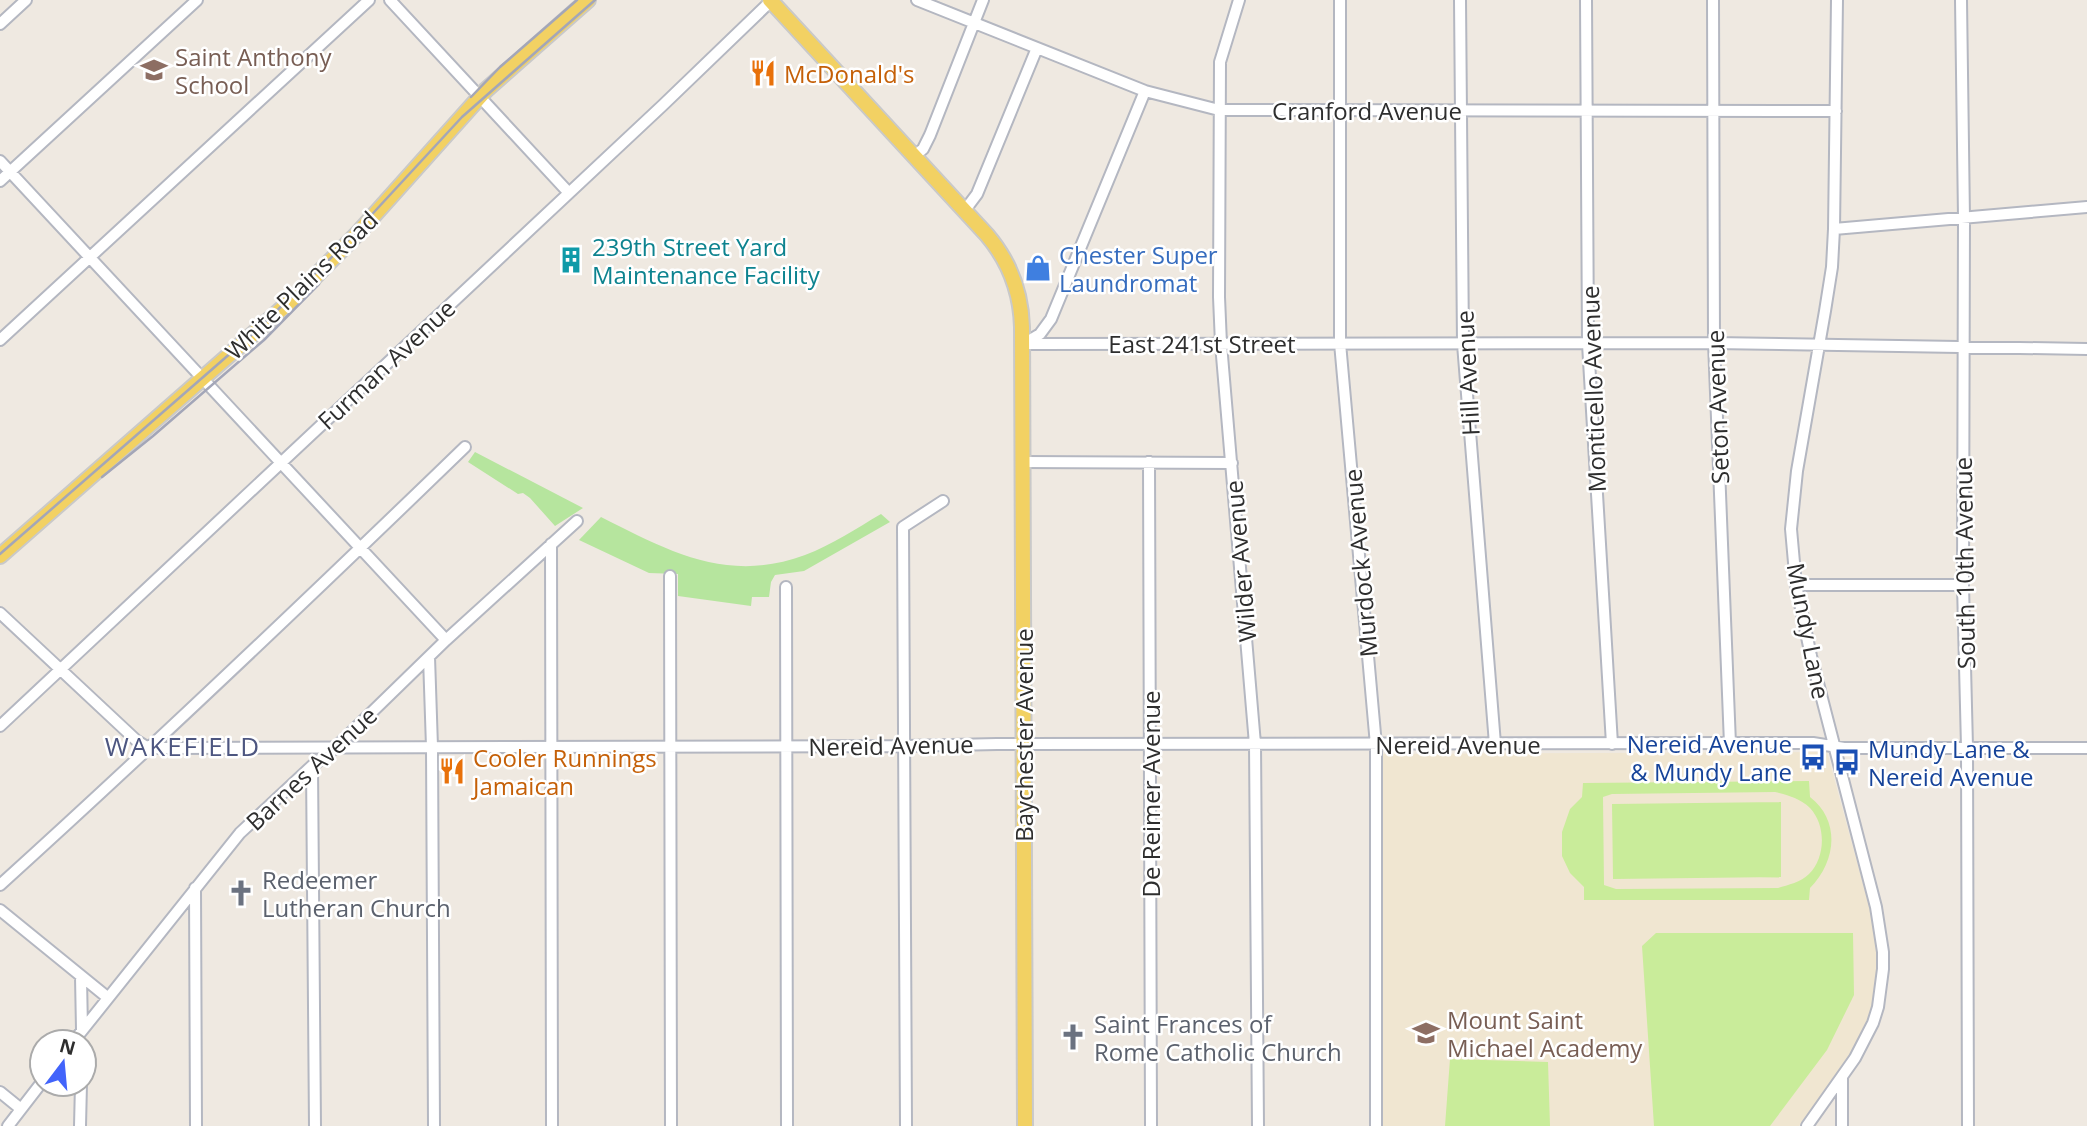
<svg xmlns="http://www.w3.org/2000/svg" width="2087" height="1126" font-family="'Open Sans',sans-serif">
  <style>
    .education { fill: #f0e6d1 }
    .green { fill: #b6e59e }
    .pitch { fill: #c9ec9a; fill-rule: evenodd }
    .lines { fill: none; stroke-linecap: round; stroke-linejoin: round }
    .minor-casing { stroke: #b4b7c1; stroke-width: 14 }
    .major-casing { stroke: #c9c9c9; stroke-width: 18 }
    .minor { stroke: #fff; stroke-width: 10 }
    .major { stroke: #f2d163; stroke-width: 14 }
    .rail { stroke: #a3a6b8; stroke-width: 2.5 }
    .labels { text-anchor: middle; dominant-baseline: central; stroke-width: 5; stroke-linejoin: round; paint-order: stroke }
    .education-label { font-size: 24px; fill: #785e54; stroke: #fff; text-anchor: start }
    .food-label { font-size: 24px; fill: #c56008; stroke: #fff; text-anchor: start }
    .street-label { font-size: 24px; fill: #2e2e2e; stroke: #fff }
    .culture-label { font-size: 24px; fill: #0d838f; stroke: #fff; text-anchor: start }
    .shop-label { font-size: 24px; fill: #366cbe; stroke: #fff; text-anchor: start }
    .transit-label { font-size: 24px; fill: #164399; stroke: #fff; text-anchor: end }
    .worship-label { font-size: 24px; fill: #5b616d; stroke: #fff; text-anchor: start }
    .neighbourhood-label { font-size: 26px; letter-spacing: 2px; fill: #4d5680; stroke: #fff }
  </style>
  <rect width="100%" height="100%" fill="#efe9e1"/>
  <!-- education -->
  <path class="education" d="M 1827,752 L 1879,943 L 1879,984 L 1871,1015 L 1849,1060 L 1799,1126 L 1383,1126 L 1383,754 Z"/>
  <!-- green -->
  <path class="green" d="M 475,452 L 583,508 L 555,526 L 530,498 L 523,493 L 518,494 L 468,462 Z
    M 881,514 L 890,522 L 804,571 L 775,575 L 771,582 L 769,597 L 752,597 L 751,606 L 678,596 L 678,574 L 649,573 L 579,540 L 601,517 C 669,551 727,584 805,555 C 832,545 857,528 881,514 Z"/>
  <!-- pitch -->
  <path class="pitch" d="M 1809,781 L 1810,797 C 1841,821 1836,862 1810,888 L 1809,900 L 1584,900 L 1584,887 L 1570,873 L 1562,856 L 1562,832 L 1570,809 L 1582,797 L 1583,783 ZM 1775,792 C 1787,795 1800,798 1810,808 C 1826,825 1826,857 1809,874 C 1801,882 1788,885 1778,888 L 1616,889 L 1604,885 L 1603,797 L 1612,794 Z
    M 1781,802 L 1781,877 L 1613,879 L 1612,804 Z
    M 1656,933 L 1853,933 L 1854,995 L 1827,1050 L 1770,1126 L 1654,1126 L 1642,946 Z
    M 1450,1059 L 1548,1062 L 1550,1126 L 1445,1126 Z"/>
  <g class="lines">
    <!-- minor casing -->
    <g class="minor-casing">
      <path id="minor" d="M 390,0 L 569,193
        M 917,0 L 1145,91 L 1219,110 L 1836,111
        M 1239,0 L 1220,62 L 1219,297 L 1221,344 L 1255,744 L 1258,1126
        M 1340,0 L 1340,343 L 1376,745 L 1376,1126
        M 1460,0 L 1463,344 L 1495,744
        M 1586,0 L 1588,344 L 1612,744
        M 1713,0 L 1714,343 L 1730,744
        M 1961,0 L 1964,218 L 1963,585 L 1967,747 L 1968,1126
        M 0,24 L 26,0
        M 914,156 L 923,149 L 930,135 L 983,0
        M 0,161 L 446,640
        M 0,181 L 197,0
        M 965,210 L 977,194 L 1037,48
        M 1834,229 L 2087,207
        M 0,340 L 369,0
        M 1025,343 L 1040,334 L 1051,319 L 1145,91
        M 1022,344 L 1714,343 L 2087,349
        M 1022,462 L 1232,463
        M 1149,462 L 1151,1126
        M 551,544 L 552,1126
        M 670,576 L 671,1126
        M 1796,585 L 1963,585
        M 786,587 L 787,1126
        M 0,613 L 137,741 L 145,746 L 160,748 L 905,746 L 997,744 L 1813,743 L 1844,748 L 2087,748
        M 429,657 L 432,747 L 434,1126
        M 0,726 L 663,105 L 771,1
        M 312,766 L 315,1126
        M 0,885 C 158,742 312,595 465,447
        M 195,888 L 196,1126
        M 0,910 L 107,997
        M 81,977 L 82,1030
        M 73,1042 L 240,833 L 312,766 L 335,748 L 446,640 L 577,521
        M 0,1092 L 21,1109
        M 8,1126 L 42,1082
        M 80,1126 L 81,1084
        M 906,1126 L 903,527 L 943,501
        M 1807,1126 L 1855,1058 L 1873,1023 L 1878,1007 L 1883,969 L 1883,952 L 1876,907 L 1811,656 L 1796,585 L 1791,529 L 1797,471 L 1825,311 L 1832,267 L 1834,229 L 1837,0
        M 1842,1126 L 1842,1078"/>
    </g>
    <!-- major casing -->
    <g class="major-casing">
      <path id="major" d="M 770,0 L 987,235 C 1010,262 1021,292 1022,327 L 1025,1126
        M 0,556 L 293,299 L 359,232 L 486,90 L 588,0"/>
    </g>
    <!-- minor -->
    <use href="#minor" class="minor"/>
    <!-- major -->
    <use href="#major" class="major"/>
    <!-- rail -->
    <path class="rail" d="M 471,97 L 500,67 L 577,0
      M 102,477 L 153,436 L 264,340 L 319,284
      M 0,554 L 256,331 L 339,250 L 462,117 L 595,0"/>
  </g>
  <!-- icons -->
  <defs>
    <g id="school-bare" transform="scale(2.1)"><path d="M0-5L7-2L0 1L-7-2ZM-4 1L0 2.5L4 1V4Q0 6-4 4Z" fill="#8d6e63" stroke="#fff" stroke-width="2.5" paint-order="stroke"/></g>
    <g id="restaurant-bare" transform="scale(2.1)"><path d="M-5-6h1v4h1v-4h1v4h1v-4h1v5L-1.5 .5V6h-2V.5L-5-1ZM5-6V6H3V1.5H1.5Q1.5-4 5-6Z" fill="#e8710a" stroke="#fff" stroke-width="2.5" paint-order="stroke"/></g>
    <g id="building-bare" transform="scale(2.1)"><path d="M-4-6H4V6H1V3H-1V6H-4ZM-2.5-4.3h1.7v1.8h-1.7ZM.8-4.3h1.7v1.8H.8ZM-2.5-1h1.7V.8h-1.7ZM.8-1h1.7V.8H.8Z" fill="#0f9aa8" stroke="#fff" stroke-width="2.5" paint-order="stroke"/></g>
    <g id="shop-bare" transform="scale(2.1)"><path d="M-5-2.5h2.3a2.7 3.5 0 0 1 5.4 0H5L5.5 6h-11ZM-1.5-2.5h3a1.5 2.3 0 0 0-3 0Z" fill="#3f7fe0" stroke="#fff" stroke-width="2.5" paint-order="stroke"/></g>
    <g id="bus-bare" transform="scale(2.1)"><path d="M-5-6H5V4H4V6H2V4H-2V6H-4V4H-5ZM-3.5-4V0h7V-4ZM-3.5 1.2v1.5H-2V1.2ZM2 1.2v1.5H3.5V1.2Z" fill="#1a4fb4" stroke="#fff" stroke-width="2.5" paint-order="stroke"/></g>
    <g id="church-bare" transform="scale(2.1)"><path d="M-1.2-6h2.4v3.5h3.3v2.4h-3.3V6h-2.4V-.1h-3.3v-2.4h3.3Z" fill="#6b7280" stroke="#fff" stroke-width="2.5" paint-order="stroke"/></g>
  </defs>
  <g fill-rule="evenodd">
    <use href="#school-bare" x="154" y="70"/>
    <use href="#restaurant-bare" x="763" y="73"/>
    <use href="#building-bare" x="571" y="260"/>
    <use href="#shop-bare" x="1038" y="268"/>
    <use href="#bus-bare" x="1813" y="757"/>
    <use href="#bus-bare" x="1847" y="762"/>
    <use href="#restaurant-bare" x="452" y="771"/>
    <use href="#church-bare" x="241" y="893"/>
    <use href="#school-bare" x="1426" y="1033"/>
    <use href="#church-bare" x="1073" y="1037"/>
  </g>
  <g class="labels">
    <!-- education labels -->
    <g class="education-label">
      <text x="175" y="56">Saint Anthony<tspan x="175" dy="28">School</tspan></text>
      <text x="1447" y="1019">Mount Saint<tspan x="1447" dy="28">Michael Academy</tspan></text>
    </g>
    <!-- food labels -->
    <g class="food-label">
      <text x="784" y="73">McDonald's</text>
      <text x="473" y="757">Cooler Runnings<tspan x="473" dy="28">Jamaican</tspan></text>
    </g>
    <!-- street labels -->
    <g class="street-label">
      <text x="1367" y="110">Cranford Avenue</text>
      <text transform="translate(301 285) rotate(-44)">White Plains Road</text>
      <text x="1202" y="343">East 241st Street</text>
      <text transform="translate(386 364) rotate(-43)">Furman Avenue</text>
      <text transform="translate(1467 373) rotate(-93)">Hill Avenue</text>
      <text transform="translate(1593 389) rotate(-92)">Monticello Avenue</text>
      <text transform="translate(1717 407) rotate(-92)">Seton Avenue</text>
      <text transform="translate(1240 561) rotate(-95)">Wilder Avenue</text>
      <text transform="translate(1360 563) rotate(-95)">Murdock Avenue</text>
      <text transform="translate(1964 563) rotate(-91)">South 10th Avenue</text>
      <text transform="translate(1809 631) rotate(79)">Mundy Lane</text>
      <text transform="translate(1023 735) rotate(-90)">Baychester Avenue</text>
      <text x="1458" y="744">Nereid Avenue</text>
      <text transform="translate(891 745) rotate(-1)">Nereid Avenue</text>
      <text transform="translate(311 768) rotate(-43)">Barnes Avenue</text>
      <text transform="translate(1150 794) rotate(-90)">De Reimer Avenue</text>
    </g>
    <!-- culture labels -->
    <g class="culture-label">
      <text x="592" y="246">239th Street Yard<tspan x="592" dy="28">Maintenance Facility</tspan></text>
    </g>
    <!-- shop labels -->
    <g class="shop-label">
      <text x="1059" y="254">Chester Super<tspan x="1059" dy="28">Laundromat</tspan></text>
    </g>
    <!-- transit labels -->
    <g class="transit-label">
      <text x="1792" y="743">Nereid Avenue<tspan x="1792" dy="28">&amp; Mundy Lane</tspan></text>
      <text x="1868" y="748" text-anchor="start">Mundy Lane &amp;<tspan x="1868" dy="28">Nereid Avenue</tspan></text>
    </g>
    <!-- worship labels -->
    <g class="worship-label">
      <text x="262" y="879">Redeemer<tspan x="262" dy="28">Lutheran Church</tspan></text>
      <text x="1094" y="1023">Saint Frances of<tspan x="1094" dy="28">Rome Catholic Church</tspan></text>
    </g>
    <!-- neighbourhood labels -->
    <g class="neighbourhood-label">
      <text x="183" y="746">WAKEFIELD</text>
    </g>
  </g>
  <!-- north arrow -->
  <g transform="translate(63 1063) rotate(16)"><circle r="33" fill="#ffffff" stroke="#ababab" stroke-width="2"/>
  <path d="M0-5L12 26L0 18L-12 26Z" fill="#4264fb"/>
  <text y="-10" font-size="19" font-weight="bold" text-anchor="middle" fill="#2e2e2e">N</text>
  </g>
</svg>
